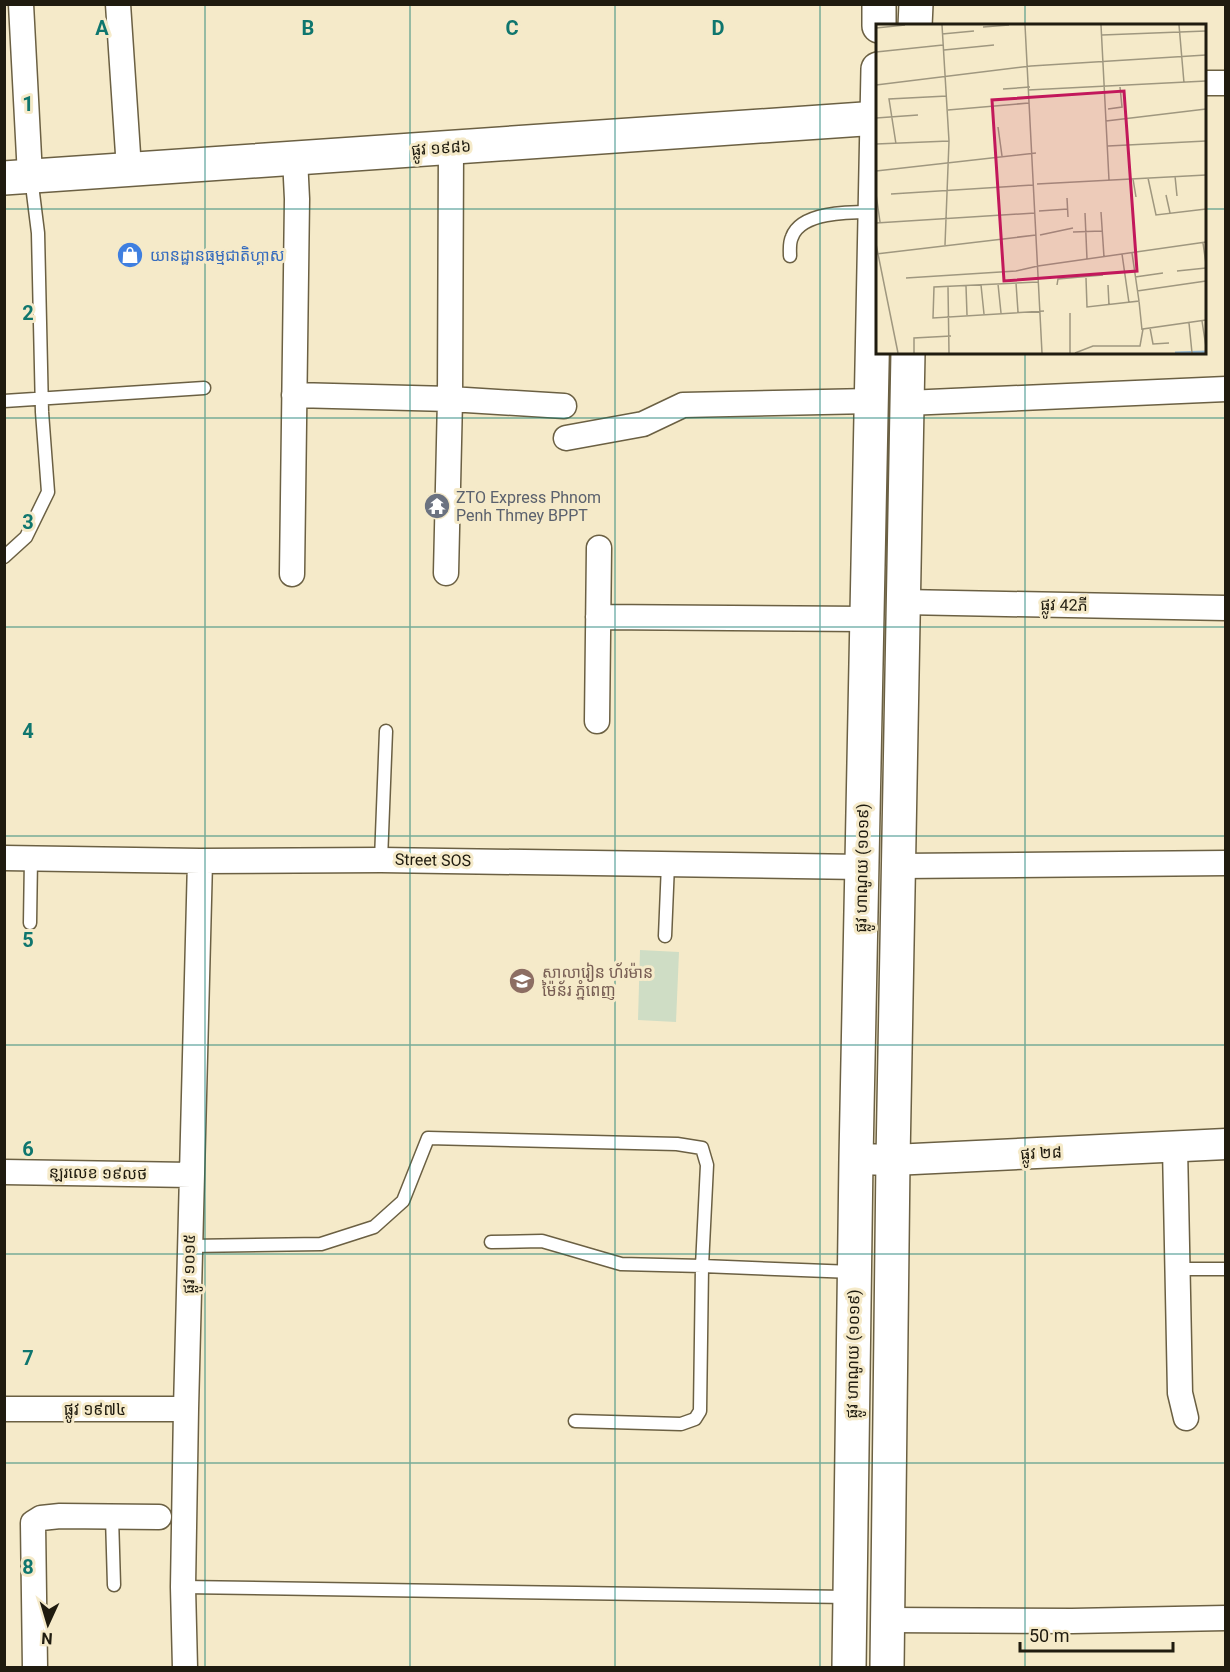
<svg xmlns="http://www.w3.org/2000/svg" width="1230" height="1672" font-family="Roboto,'Noto Sans Khmer',sans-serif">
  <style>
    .green { fill: #cfddc5 }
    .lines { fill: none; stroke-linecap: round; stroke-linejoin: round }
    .service-casing { stroke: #6b6043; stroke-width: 15 }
    .minor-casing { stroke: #6b6043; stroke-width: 27 }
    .tertiary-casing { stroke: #6b6043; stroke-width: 33 }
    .secondary-casing { stroke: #6b6043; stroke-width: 36 }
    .primary-casing { stroke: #6b6043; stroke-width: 36 }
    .service { stroke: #fff; stroke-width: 12 }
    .minor { stroke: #fff; stroke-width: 24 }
    .tertiary { stroke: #fff; stroke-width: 30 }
    .secondary { stroke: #fff; stroke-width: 33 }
    .primary { stroke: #fff; stroke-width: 33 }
    .grid { fill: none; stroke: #0f766e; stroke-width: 1.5; stroke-opacity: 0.55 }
    .labels { text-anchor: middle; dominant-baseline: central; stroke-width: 6; stroke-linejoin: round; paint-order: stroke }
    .street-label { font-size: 16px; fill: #1f1b0f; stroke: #f5eac9 }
    .shop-label { font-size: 16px; fill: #366cbe; stroke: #f5eac9; text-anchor: start }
    .worship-label { font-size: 16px; fill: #5b616d; stroke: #f5eac9; text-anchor: start }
    .education-label { font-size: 16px; fill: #785e54; stroke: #f5eac9; text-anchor: start }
    .inset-river { fill: none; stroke: #92b5d0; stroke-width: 3 }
    .inset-road { fill: none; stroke: #9f977f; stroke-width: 1.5 }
    .view { fill: #c2185b; fill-opacity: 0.15; stroke: #c2185b; stroke-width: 3 }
    .inset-edge { fill: none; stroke: #1f1b0f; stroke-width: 3 }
    .grid-label { font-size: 20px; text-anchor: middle; font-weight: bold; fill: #0f766e; stroke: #f5eac9; stroke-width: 6; stroke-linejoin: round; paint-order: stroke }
  </style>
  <rect width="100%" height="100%" fill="#f5eac9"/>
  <!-- green -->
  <path class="green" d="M 640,950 L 679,952 L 676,1022 L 638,1020 Z"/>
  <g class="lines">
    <!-- service casing -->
    <g class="service-casing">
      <path id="service" d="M 790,256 C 790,250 789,243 792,237 C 801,211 852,212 874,212
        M 4,401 L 204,388
        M 4,557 L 26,537 L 48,492 L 42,412 L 38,233 L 31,177
        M 381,860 L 386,731
        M 30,923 L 31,858
        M 665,936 L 668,864
        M 491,1242 L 542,1241 L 621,1264 L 702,1266 L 700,1411 L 695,1419 L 681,1424 L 575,1421
        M 189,1246 L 321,1244 L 374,1227 L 403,1201 L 428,1138 L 677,1144 L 702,1148 L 707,1165 L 702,1266 L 853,1272
        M 1176,1269 L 1226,1269
        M 112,1517 L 114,1585
        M 183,1587 L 848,1597"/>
    </g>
    <!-- minor casing -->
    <g class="minor-casing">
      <path id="minor" d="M 21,4 L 30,176
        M 118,4 L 129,169
        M 1204,83 L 1226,83
        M 294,395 L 450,399 L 564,406
        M 907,403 L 1226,389
        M 566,438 L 643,424 L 683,405 L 871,401
        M 446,573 L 450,399 L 451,147
        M 292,574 L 297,199 L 295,158
        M 903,602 L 1226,608
        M 598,617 L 866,619
        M 597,721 L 599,548
        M 4,858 L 200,861 L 381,860 L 862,867
        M 899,866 L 1226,863
        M 1175,1147 L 1180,1393 L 1186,1418
        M 4,1172 L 191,1175
        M 4,1409 L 186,1409
        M 888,1620 L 1072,1621 L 1226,1618
        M 35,1668 L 33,1523 L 41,1518 L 60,1516 L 159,1517
        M 185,1668 L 183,1587 L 186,1409 L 200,861"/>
    </g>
    <!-- tertiary casing -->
    <g class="tertiary-casing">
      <path id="tertiary" d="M 856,1159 L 893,1160 L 1226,1144"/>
    </g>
    <!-- secondary casing -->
    <g class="secondary-casing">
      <path id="secondary" d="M 4,178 L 878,118"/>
    </g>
    <!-- primary casing -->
    <g class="primary-casing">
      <path id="primary" d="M 879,26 L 879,4
        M 915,26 L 916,4
        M 849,1668 L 856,1159 L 878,69
        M 887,1668 L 893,1160 L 908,352"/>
    </g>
    <!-- service -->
    <use href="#service" class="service"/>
    <!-- minor -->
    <use href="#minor" class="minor"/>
    <!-- tertiary -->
    <use href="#tertiary" class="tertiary"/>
    <!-- secondary -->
    <use href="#secondary" class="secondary"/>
    <!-- primary -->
    <use href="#primary" class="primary"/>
  </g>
  <!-- grid -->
  <path class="grid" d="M 205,4 L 205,1668M 410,4 L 410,1668M 615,4 L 615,1668M 820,4 L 820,1668M 1025,4 L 1025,26M 4,209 L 878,209M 1204,209 L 1226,209M 1025,352 L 1025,1668M 4,418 L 1226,418M 4,627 L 1226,627M 4,836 L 1226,836M 4,1045 L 1226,1045M 4,1254 L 1226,1254M 4,1463 L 1226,1463"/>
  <!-- icons -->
  <defs>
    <g id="shop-disc" transform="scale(1.35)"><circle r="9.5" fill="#3f7fe0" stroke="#f5eac9"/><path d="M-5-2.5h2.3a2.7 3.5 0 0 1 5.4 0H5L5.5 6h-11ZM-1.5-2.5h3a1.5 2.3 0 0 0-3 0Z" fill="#fff"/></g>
    <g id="temple-disc" transform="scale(1.35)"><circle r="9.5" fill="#6b7280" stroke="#f5eac9"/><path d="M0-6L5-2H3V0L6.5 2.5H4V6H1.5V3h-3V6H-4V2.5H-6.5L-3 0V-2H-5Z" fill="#fff"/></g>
    <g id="school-disc" transform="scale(1.35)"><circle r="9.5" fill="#8d6e63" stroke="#f5eac9"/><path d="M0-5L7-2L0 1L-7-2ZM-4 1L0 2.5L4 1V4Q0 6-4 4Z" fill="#fff"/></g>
  </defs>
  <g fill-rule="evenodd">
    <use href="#shop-disc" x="130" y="255"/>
    <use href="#temple-disc" x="437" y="506"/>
    <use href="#school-disc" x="522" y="981"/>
  </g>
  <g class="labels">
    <!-- street labels -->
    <g class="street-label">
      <text transform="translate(441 148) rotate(-4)">ផ្លូវ ១៩៨៦</text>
      <text transform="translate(1064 605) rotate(1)">ផ្លូវ 42ភី</text>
      <text transform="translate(433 860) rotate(1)">Street SOS</text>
      <text transform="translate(862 868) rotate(-89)">ផ្លូវ ហាណូយ (១០១៩)</text>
      <text transform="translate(1041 1153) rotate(-3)">ផ្លូវ ២៨</text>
      <text transform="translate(98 1173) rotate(1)">ន្ឡរលេខ ១៩លថ</text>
      <text transform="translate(189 1264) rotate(-89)">ផ្លូវ ១០១៥</text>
      <text transform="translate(853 1354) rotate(-89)">ផ្លូវ ហាណូយ (១០១៩)</text>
      <text x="95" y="1409">ផ្លូវ ១៩៧៤</text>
    </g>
    <!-- shop labels -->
    <g class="shop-label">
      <text x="150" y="255">យានដ្ឋានធម្មជាតិហ្គាស</text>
    </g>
    <!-- worship labels -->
    <g class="worship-label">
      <text x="456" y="497">ZTO Express Phnom<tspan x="456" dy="18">Penh Thmey BPPT</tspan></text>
    </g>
    <!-- education labels -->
    <g class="education-label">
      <text x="542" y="972">សាលារៀន ហ័រម៉ាន<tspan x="542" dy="18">ម៉ៃន័រ ភ្នំពេញ</tspan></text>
    </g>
  </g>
  <!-- overview -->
  <g transform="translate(876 24)">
    <rect width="330" height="330" fill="#f5eac9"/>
    <path class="inset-river" d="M 299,329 L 330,328"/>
    <path class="inset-road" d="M 66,1 L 73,117 L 69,221M 149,1 L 166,329M 225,1 L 233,156M 303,1 L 308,59M 107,3 L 133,1M 0,4 L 29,1M 66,10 L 98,7M 226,11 L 330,7M 68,26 L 118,21M 0,28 L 67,21M 0,61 L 155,42 L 330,31M 127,65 L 154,63M 152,66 L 330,57M 134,75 L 153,74M 232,85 L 246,83 L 244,63M 72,86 L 153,79M 0,94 L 42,91M 230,97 L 330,85M 122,103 L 126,132M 0,120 L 73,117M 20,120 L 13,75 L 71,72M 232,122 L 330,117M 0,147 L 160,129M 299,152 L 301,172M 272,154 L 280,191 L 330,185M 257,155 L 260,173M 161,160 L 330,151M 0,170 L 4,198M 15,170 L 157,161M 290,171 L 294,189M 191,174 L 192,193M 163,187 L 192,185M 225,188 L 228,233M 209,189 L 211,235M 0,199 L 159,189M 197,208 L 226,207M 164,211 L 197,204M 327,219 L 330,240M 0,220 L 22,329M 0,230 L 160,211M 246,230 L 253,279M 162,242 L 330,218M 301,247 L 330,244M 259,253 L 287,249M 30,254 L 140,247 L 162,242M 210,254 L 211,283 L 263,277 L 256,229M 162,258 L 58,263 L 57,294 L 168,287M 140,259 L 142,288M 122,260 L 125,289M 105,261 L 108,290M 181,261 L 182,255 L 227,251M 232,261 L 233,281M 90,262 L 91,291M 72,263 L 73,329M 261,267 L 330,257M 263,277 L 266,306M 194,289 L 194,329M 326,297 L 330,323M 313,299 L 316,329M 274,304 L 277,320 L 293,319M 38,329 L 38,314 L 75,312M 199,329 L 217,322 L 264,322 L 267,305 L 330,296"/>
    <path class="view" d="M 248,67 L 261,247 L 128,257 L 116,76 Z"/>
    <rect width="330" height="330" class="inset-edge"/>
  </g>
  <g class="grid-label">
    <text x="102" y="35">A</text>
    <text x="308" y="35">B</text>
    <text x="512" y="35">C</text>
    <text x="718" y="35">D</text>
    <text x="28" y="111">1</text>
    <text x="28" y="320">2</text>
    <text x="28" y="529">3</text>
    <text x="28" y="738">4</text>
    <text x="28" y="947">5</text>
    <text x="28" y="1156">6</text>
    <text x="28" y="1365">7</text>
    <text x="28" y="1574">8</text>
  </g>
  <!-- border -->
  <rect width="1230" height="1672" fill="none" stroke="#1f1b0f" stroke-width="12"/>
  <!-- north arrow -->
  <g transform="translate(48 1624) rotate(184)" stroke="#f5eac9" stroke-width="4.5" paint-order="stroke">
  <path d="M0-4.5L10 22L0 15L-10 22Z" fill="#1f1b0f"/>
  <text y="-9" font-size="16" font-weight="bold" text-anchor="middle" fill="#1f1b0f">N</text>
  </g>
  <!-- scale -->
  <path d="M1020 1642v9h153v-9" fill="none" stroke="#1f1b0f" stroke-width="3"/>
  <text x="1029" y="1642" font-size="18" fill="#1f1b0f" stroke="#f5eac9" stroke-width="4.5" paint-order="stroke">50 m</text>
</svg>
